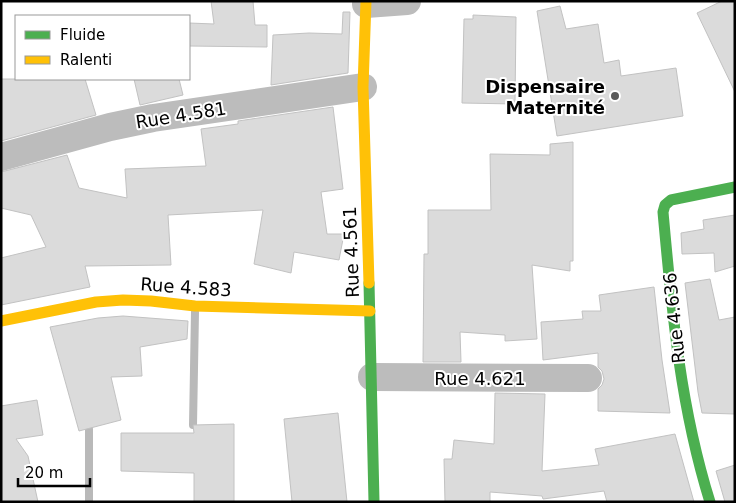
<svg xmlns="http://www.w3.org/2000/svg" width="736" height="503" font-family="'DejaVu Sans',sans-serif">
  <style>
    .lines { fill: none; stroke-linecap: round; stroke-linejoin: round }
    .stream { stroke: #b9b9b9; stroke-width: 8 }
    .building { fill: #dbdbdb; stroke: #c2c2c2 }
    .street { stroke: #bcbcbc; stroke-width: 28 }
    .fast { stroke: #4caf50; stroke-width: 11 }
    .slow { stroke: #ffc107; stroke-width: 11 }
    .poi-dot { fill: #595959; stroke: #fff; stroke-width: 2 }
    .labels { text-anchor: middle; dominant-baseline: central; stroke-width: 4; stroke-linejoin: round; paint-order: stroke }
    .poi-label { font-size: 18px; font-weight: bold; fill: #000; stroke: #fff; text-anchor: end }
    .street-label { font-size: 18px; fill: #000; stroke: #fff }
  </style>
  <rect width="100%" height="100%" fill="#fff"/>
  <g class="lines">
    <!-- stream -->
    <path class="stream" d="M 193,425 L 195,312
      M 89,429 L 89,501"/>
  </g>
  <!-- building -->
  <path class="building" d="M 211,1 L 253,1 L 255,25 L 267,25 L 267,47 L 189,46 L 189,23 L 214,24 Z
    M 722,1 L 735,1 L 735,92 L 697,13 Z
    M 560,6 L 566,29 L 598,24 L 604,63 L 619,60 L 621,76 L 676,68 L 683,116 L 557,136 L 537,11 Z
    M 343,12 L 350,12 L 348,73 L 271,85 L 273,35 L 309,33 L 342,34 Z
    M 473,15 L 516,17 L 515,104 L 462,103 L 464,19 L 473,19 Z
    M 1,79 L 85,79 L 96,115 L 1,141 Z
    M 134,79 L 179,79 L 183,95 L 140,105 Z
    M 333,107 L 343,189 L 321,192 L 327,234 L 344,234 L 339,260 L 294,252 L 291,273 L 254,264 L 263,210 L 168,215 L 171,265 L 85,266 L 90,287 L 1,305 L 1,258 L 46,247 L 31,215 L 1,208 L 1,172 L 67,155 L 79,188 L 127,198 L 125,169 L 206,166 L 201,129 L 238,124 L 238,121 Z
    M 573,142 L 573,261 L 570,261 L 570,271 L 532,265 L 537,339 L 505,341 L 505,335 L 460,332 L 461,362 L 423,362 L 424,254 L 428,254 L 428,210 L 491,210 L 490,154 L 550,155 L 550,144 Z
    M 735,215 L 735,266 L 715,272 L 714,253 L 682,254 L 681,233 L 704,229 L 703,220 Z
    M 710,279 L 719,320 L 735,317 L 735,414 L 702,413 L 698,392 L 685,283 Z
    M 654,287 L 662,360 L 670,413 L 598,411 L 598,389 L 602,385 L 604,379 L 602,371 L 598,367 L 598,353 L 543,360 L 541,322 L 583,319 L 582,311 L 601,311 L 599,295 Z
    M 123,316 L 188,321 L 187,339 L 140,347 L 142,376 L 111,377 L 121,420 L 79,431 L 50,327 L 98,318 Z
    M 495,393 L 545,394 L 542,471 L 599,465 L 595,449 L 675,434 L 694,502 L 607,502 L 604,491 L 543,499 L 542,496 L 490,492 L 490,502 L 445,502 L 444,459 L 452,459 L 454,440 L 494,444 Z
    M 37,400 L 43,435 L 16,439 L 28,456 L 38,502 L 1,502 L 1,406 Z
    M 338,413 L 347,502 L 292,502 L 284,419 Z
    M 234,424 L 234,502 L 194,502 L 194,473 L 121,471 L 121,433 L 194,433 L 193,425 Z
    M 735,465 L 735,502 L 725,502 L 716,471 Z"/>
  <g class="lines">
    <!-- street -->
    <path class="street" d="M 366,4 L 407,1
      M 1,157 L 110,127 L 153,118 L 363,87
      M 372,377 L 588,378"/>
    <!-- fast -->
    <path class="fast" d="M 369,283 L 374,502
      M 710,502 C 680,406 672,312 663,212 L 665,205 L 671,200 L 735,187"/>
    <!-- slow -->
    <path class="slow" d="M 366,1 L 363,87 L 369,283
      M 1,321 L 96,302 L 123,300 L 151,301 L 195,306 L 370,311"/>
  </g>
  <!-- markers -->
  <circle class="poi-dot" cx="615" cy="96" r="5"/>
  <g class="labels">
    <!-- poi labels -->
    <g class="poi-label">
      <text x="605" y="86">Dispensaire<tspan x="605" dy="21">Maternité</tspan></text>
    </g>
    <!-- street labels -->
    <g class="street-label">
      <text transform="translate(181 115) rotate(-9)">Rue 4.581</text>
      <text transform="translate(351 252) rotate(-92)">Rue 4.561</text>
      <text transform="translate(186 287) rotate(4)">Rue 4.583</text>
      <text transform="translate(674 318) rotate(-96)">Rue 4.636</text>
      <text x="480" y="378">Rue 4.621</text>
    </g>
  </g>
  <!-- border -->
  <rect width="736" height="503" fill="none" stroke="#000000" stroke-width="5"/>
  <!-- legend -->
  <rect x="15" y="15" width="175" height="65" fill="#ffffff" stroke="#999999"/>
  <rect x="25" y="31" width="25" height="8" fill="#4caf50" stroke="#999999"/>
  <text x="60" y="40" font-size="15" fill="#000000">Fluide</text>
  <rect x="25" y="56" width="25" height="8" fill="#ffc107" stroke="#999999"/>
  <text x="60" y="65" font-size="15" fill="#000000">Ralenti</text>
  <!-- scale -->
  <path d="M18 478v8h72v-8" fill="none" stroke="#000000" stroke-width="2.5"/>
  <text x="25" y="478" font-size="15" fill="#000000" stroke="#ffffff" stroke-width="4" paint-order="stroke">20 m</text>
</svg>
